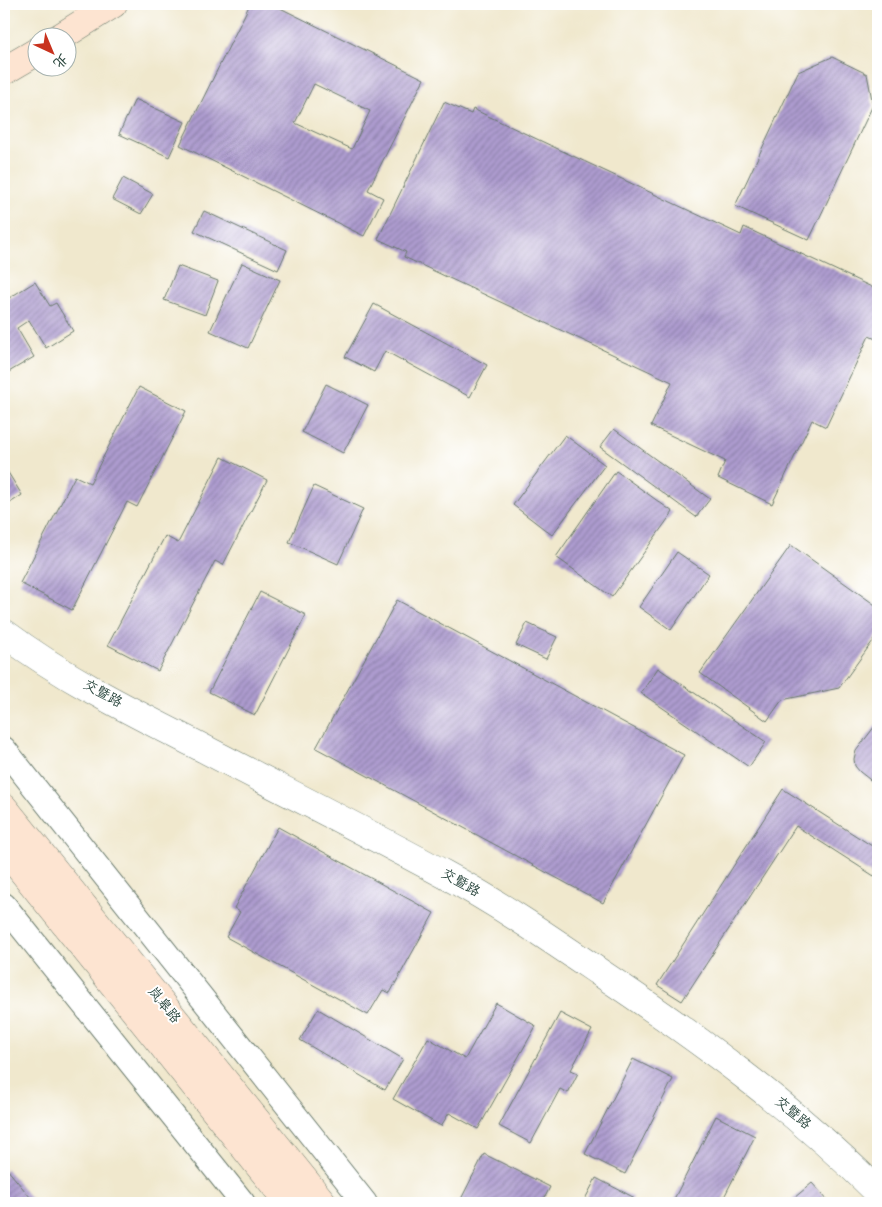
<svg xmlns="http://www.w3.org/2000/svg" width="882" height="1207" font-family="'Gochi Hand','LXGW WenKai TC',sans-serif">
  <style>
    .building { fill: url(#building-hatch); fill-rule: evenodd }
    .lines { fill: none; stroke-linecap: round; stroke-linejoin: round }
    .minor-casing { stroke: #68796a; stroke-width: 26 }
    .tertiary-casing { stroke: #68796a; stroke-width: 29 }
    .secondary-casing { stroke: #68796a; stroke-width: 29 }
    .minor { stroke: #fff; stroke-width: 24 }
    .tertiary { stroke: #fff; stroke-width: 28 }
    .secondary { stroke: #fde4d1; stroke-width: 28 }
    .labels { text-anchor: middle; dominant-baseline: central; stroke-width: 4; stroke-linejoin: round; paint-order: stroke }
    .street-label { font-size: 14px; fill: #1f3d34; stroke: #fff }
  </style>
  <defs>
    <pattern id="building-hatch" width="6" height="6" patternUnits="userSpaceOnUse" patternTransform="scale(1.25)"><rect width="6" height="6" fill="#ad9bcf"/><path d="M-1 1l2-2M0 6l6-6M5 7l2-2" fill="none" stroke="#8c80a9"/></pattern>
  </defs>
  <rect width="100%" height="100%" fill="#fff"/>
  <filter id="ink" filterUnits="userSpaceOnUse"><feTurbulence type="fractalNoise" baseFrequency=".02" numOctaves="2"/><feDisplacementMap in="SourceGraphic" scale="10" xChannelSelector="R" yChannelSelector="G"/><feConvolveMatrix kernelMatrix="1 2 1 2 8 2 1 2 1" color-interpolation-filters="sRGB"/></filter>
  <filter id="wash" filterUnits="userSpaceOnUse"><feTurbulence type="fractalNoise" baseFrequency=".0096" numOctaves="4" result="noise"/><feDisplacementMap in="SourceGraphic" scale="20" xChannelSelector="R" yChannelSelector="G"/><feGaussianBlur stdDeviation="1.12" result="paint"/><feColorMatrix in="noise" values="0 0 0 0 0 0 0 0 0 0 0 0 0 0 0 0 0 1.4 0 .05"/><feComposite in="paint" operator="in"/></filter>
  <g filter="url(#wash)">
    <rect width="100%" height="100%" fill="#f0e8cd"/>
    <g id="blocks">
      <!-- building -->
      <path class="building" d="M 250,4 L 272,4 L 424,79 L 368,190 L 383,198 L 364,236 L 180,145 ZM 314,84 L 370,111 L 352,149 L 295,123 Z
        M 832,57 L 867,74 L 873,105 L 809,240 L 735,206 L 798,72 Z
        M 135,99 L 185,122 L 169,157 L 119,134 Z
        M 444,102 L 471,114 L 473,109 L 741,235 L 744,227 L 878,290 L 878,340 L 869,336 L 826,427 L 812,420 L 772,504 L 718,478 L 725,461 L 651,426 L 672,382 L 404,257 L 406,252 L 378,239 Z
        M 123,178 L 153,194 L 141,214 L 112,199 Z
        M 204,211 L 287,250 L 278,270 L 194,231 Z
        M 242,263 L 280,280 L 248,348 L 210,331 Z
        M 178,266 L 218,281 L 205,315 L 164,300 Z
        M 35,282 L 50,306 L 56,303 L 73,331 L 46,348 L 29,320 L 17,328 L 34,357 L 7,373 L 4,368 L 4,301 Z
        M 374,304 L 487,365 L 470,397 L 385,351 L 374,372 L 345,357 Z
        M 326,384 L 368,405 L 343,453 L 302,432 Z
        M 139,387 L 186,411 L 137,507 L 127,502 L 72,610 L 20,583 L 75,476 L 90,483 Z
        M 614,429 L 710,499 L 696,517 L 600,447 Z
        M 565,435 L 605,465 L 552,535 L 513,505 Z
        M 222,457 L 267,480 L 223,565 L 215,561 L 158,671 L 108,645 L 165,536 L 178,543 Z
        M 4,466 L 22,495 L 4,507 Z
        M 616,471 L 673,512 L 612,597 L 556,557 Z
        M 314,486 L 363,509 L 338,564 L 289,542 Z
        M 791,545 L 878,607 L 878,634 L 839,688 L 782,700 L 767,721 L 700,673 Z
        M 677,552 L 709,574 L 671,630 L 639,607 Z
        M 260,592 L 306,615 L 255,715 L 209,692 Z
        M 397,600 L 684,755 L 603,903 L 316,748 Z
        M 527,623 L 557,637 L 546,659 L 516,645 Z
        M 658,668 L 766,742 L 749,767 L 641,693 Z
        M 878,722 L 878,786 L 860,772 L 855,766 L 854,759 L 856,751 Z
        M 783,789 L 872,846 L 878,835 L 878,871 L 874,876 L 796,826 L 682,1001 L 657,985 Z
        M 278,827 L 434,913 L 390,993 L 383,990 L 368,1015 L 226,937 L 240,912 L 234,908 Z
        M 496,1003 L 536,1026 L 478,1129 L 449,1113 L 441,1126 L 393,1099 L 428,1038 L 465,1059 Z
        M 318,1009 L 403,1059 L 385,1090 L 300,1040 Z
        M 560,1013 L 592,1030 L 571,1070 L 578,1073 L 568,1093 L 560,1089 L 531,1143 L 499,1126 Z
        M 633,1059 L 673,1079 L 625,1174 L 585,1154 Z
        M 716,1116 L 755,1136 L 721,1203 L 672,1203 Z
        M 484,1154 L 550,1187 L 542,1203 L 459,1203 Z
        M 7,1169 L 35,1203 L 4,1203 L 4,1172 Z
        M 596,1178 L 633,1197 L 631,1203 L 583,1203 Z
        M 812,1183 L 830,1203 L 788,1203 Z"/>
    </g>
  </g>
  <g filter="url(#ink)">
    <use href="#blocks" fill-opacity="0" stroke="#68796a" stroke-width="1"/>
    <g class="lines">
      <!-- minor casing -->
      <g class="minor-casing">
        <path id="minor" d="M 4,749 L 365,1203
          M 4,905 L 243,1203"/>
      </g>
      <!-- tertiary casing -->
      <g class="tertiary-casing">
        <path id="tertiary" d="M 4,633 C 63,677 128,710 193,743 C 277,787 361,829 444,874 C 498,903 549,938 599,972 C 698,1038 794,1108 878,1192"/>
      </g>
      <!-- secondary casing -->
      <g class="secondary-casing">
        <path id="secondary" d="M 59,38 L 113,4
          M 4,71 L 38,51
          M 4,808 L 323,1203
          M 4,848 L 289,1203"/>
      </g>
      <!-- minor -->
      <use href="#minor" class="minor"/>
      <!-- tertiary -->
      <use href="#tertiary" class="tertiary"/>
      <!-- secondary -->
      <use href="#secondary" class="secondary"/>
    </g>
  </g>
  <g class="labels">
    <!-- street labels -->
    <g class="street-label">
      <text transform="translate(102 695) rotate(29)">交暨路</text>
      <text transform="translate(460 884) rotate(30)">交暨路</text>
      <text transform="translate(163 1006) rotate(51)">岚皋路</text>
      <text transform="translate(792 1114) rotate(40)">交暨路</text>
    </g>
  </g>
  <!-- margin -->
  <rect width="882" height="1207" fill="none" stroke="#fff" stroke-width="20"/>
  <!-- north arrow -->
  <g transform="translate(52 52) rotate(136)"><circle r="24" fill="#ffffff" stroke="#a5b1ae"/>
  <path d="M0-4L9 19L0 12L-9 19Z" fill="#c8321e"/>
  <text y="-8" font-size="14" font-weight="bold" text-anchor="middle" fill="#1f3d34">北</text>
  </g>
</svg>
